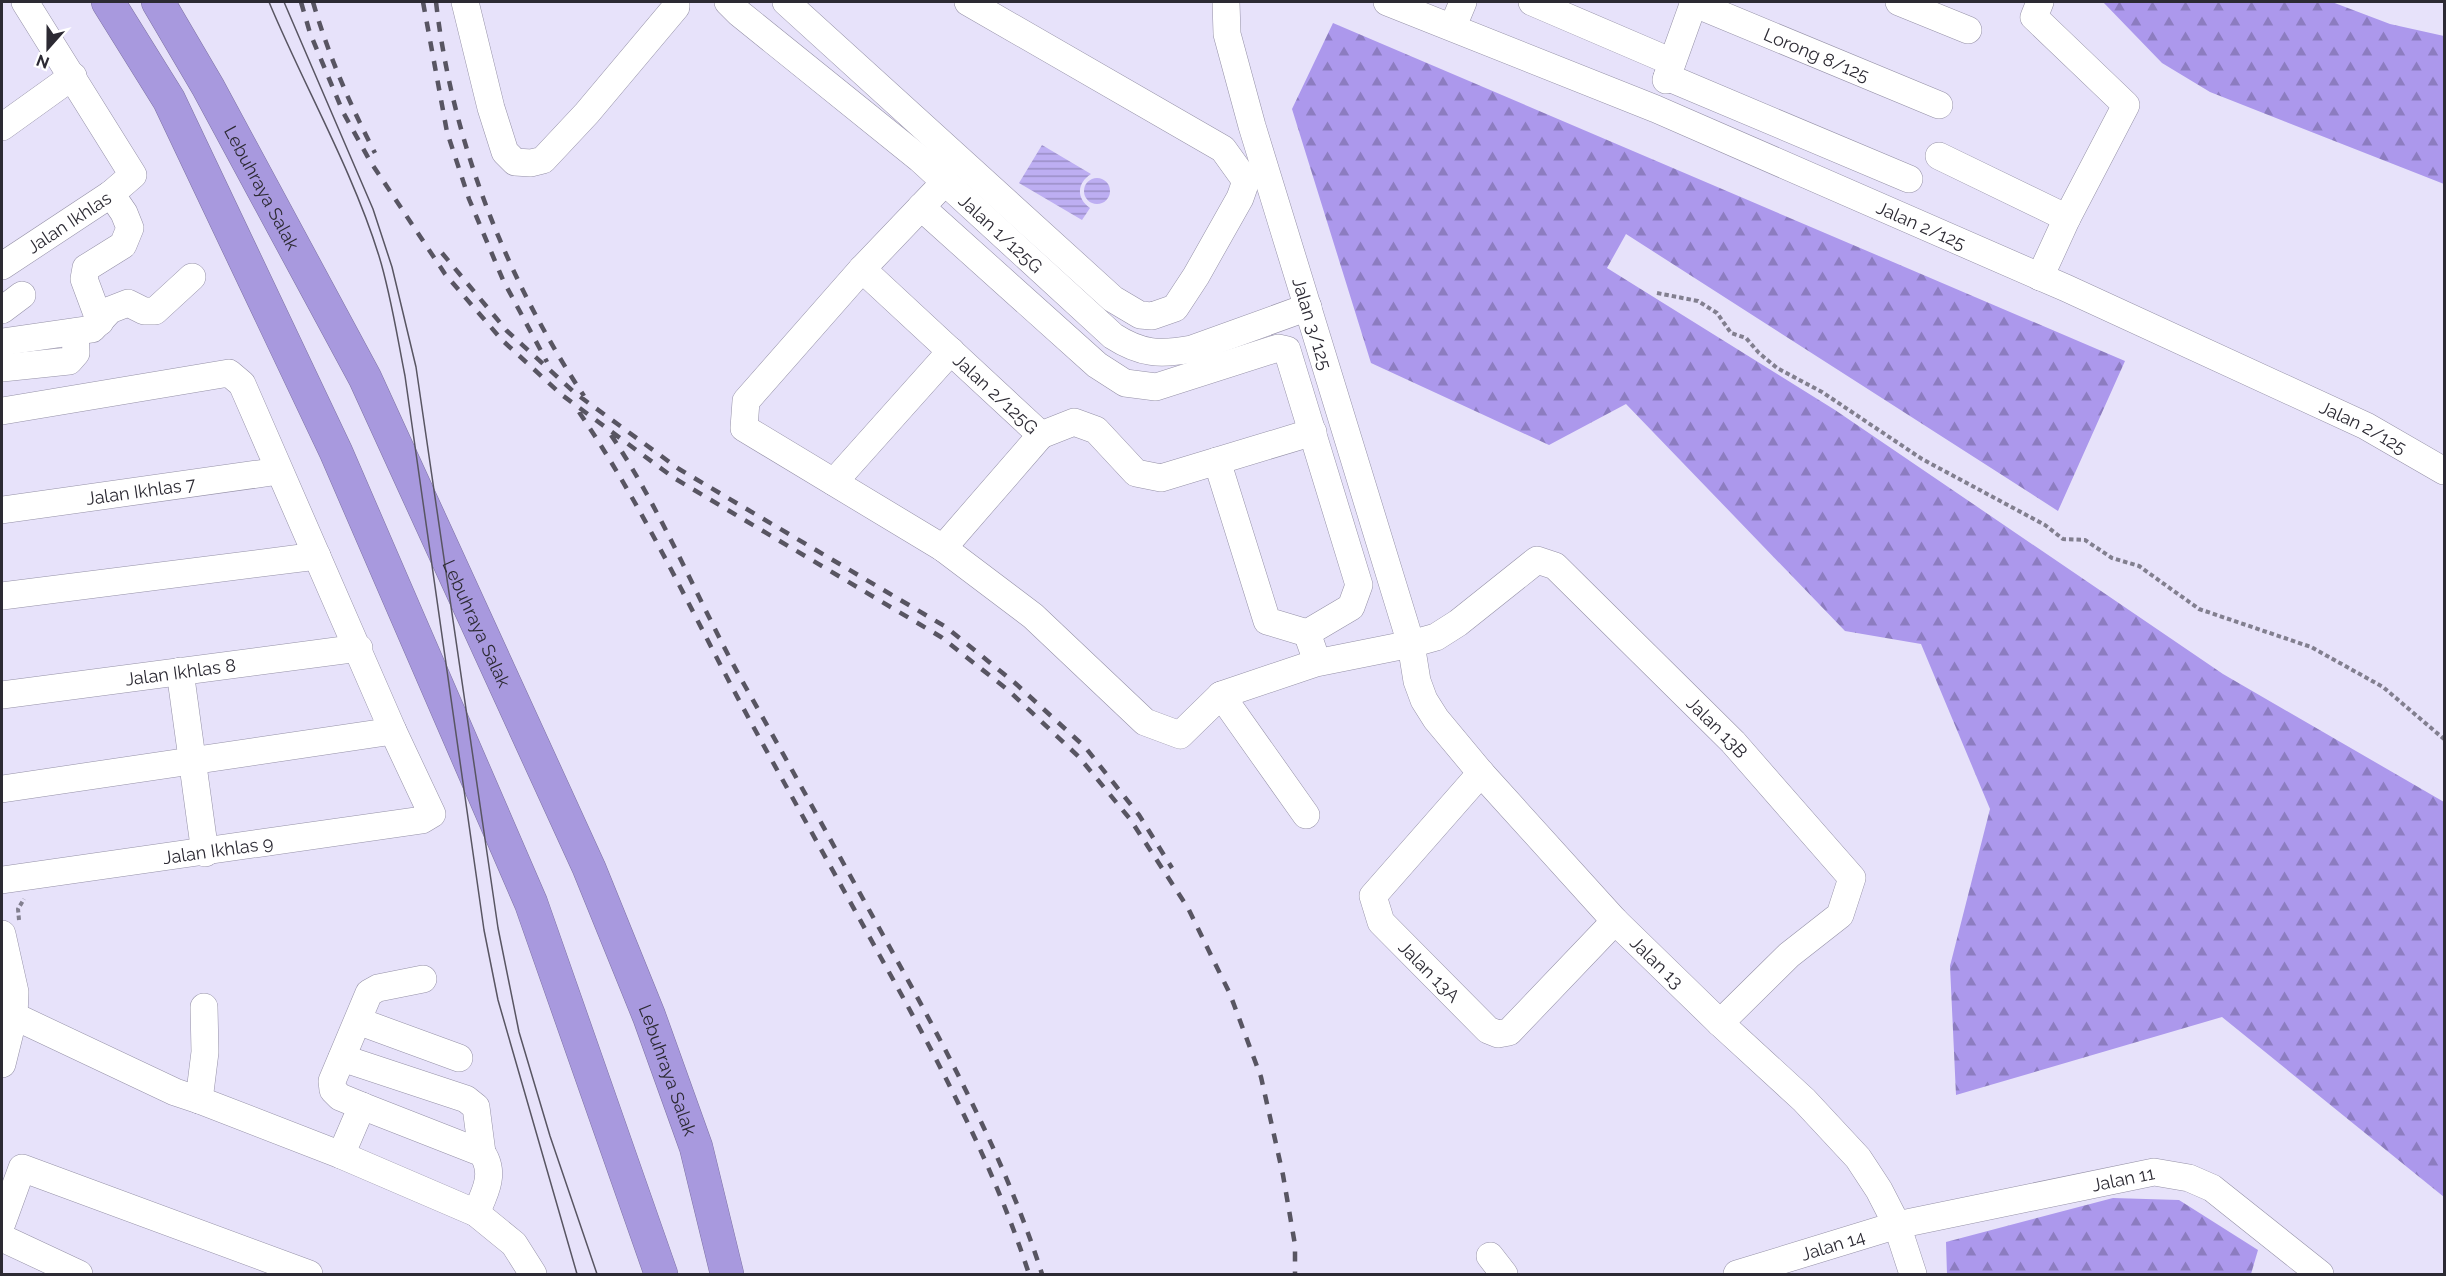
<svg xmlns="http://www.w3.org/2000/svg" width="2446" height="1276" font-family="Raleway,sans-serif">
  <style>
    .forest { fill: url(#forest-firs) }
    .water { fill: url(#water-rules) }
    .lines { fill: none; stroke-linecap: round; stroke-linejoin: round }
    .minor-casing { stroke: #9591a7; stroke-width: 28 }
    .highway-casing { stroke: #7d72a2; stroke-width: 34 }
    .path { stroke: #827f8f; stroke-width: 4; stroke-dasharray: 4.5 3; stroke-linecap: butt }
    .minor { stroke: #fff; stroke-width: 27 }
    .highway { stroke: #a899de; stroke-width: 33 }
    .tram { stroke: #585562; stroke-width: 1.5 }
    .rail { stroke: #585562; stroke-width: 4.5; stroke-dasharray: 10 10; stroke-linecap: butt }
    .labels { text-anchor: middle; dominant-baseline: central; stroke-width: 6; stroke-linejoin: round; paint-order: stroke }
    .street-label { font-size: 18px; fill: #2c2a33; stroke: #fff }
  </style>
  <defs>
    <pattern id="forest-firs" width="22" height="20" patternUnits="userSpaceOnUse" patternTransform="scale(1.5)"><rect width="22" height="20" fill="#ac98ec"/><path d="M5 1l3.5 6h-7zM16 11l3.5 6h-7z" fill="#8c7cc0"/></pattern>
    <pattern id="water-rules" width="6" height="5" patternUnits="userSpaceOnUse" patternTransform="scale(1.5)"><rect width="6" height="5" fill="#bdaef2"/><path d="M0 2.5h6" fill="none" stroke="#9a8ec5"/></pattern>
  </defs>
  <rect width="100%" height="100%" fill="#e7e2fa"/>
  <!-- forest -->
  <path class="forest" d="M 2103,2 L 2332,2 L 2390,24 L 2444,36 L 2444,184 L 2210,92 L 2162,63 Z
    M 1333,23 L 2125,361 L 2058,511 L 1626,234 L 1607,268 L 1835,410 L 2223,674 L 2444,802 L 2444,1197 L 2222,1017 L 1956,1095 L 1950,966 L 1990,809 L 1921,644 L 1845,631 L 1626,404 L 1549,445 L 1371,363 L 1292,109 Z
    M 2113,1198 L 2179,1200 L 2258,1250 L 2251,1274 L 1947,1274 L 1946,1242 Z"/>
  <!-- water -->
  <path class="water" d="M 1042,145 L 1091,174 C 1077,183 1076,198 1090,208 L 1082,220 L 1019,183 Z
    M1084 191a13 13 0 1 1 26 0a13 13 0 1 1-26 0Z"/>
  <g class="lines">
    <!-- minor casing -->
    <g class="minor-casing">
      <g id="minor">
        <path d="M 465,2 L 491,108 L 505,152 L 515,162 L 531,163 L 543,160 L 587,113 L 676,7 L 676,2"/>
        <path id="s1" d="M 728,2 L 739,13 L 920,159 L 1113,336 C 1141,354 1160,355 1192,349 L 1308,307"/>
        <path d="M 786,2 L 1113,299 L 1140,315 L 1152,316 L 1175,308 L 1196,276 L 1240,198 L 1246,181 L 1223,149 L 968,2"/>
        <path id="s2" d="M 1226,2 L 1227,34 L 1252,126 L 1411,644 L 1417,681 L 1424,700 L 1436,719 L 1481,773 L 1615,921 L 1720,1023 L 1804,1100 L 1858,1158 L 1879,1190 L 1897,1225 L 1913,1274"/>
        <path id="s3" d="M 1387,2 L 1656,109 L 2066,288 L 2366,426 L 2444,471"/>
        <path d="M 1532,2 L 1672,62"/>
        <path d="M 1899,2 L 1968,30"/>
        <path id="s4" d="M 1693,3 L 1939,105"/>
        <path d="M 1453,26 L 1463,2"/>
        <path d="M 1667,77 L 1909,179"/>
        <path d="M 1666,80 L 1694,2"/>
        <path d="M 2,127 L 73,76"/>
        <path d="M 1939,156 L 2067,218"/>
        <path id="s5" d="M 945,182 L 862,269 L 746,401 L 744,428 L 943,548 L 1033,616 L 1145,722 L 1180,735 L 1221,695 L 1316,663 L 1411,644 L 1436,637 L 1458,623 L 1537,560 L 1555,566 L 1733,742 L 1852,878 L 1840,915 L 1789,955 L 1720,1023"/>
        <path d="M 921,207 L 1097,365 L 1125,383 L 1156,387 L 1278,348 L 1287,350 L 1359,585 L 1351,607 L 1307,633"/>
        <path id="s6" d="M 2,266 L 111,194 L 133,175 L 25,2"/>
        <path id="s7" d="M 862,269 L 1041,435 L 1074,422 L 1096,430 L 1136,473 L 1161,478 L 1313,432"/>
        <path d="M 2040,277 L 2067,218 L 2126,105 L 2034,17 L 2040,2"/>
        <path d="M 2,310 L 22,295"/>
        <path d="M 100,322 L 84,279 L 86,268 L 123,245 L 130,228 L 124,213 L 111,194"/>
        <path d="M 2,342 L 92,329 L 110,310 L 128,303 L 144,311 L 155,311 L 192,277"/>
        <path d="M 2,368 L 69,361 L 76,353 L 75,332"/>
        <path d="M 2,411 L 229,373 L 242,384 L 393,731 L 432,814 L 422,820 L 2,880"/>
        <path d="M 1217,461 L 1267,621 L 1307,633 L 1313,650"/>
        <path d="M 834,482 L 951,351"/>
        <path id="s8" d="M 2,510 L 279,471"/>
        <path d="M 943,548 L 1041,435"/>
        <path d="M 2,596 L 317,556"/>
        <path d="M 180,671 L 205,853"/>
        <path id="s9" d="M 2,695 L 359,648"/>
        <path d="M 1221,695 L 1306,815"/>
        <path id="s10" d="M 1481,773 L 1373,896 L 1381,922 L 1488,1030 L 1498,1034 L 1509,1032 L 1615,921"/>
        <path d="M 2,789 L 393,731"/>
        <path d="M 2,934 L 15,992 L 14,1016 L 2,1064"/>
        <path d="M 2,1017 L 14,1016 L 175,1092 L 199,1100 L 341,1155 L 476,1213 L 514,1244 L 533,1274"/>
        <path d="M 358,1021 L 459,1058"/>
        <path d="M 342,1058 L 466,1099 L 476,1107 L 482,1153"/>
        <path d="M 199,1100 L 205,1052 L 204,1007"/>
        <path d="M 362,1106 L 482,1153 C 496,1173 485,1193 476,1213"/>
        <path d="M 341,1155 L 362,1106 L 340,1097 L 333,1090 L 332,1081 L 369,993 L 378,988 L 423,979"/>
        <path d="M 2,1223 L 22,1168 L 309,1274"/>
        <path d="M 2,1238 L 79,1274"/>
        <path d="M 1490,1256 L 1504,1274"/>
        <path id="s11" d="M 1737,1274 L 1897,1225 L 2154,1172 L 2189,1178 L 2212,1188 L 2320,1274"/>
      </g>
    </g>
    <!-- highway casing -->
    <g class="highway-casing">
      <g id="highway">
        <path d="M 108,2 L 169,100 L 336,452 L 531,903 L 661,1274"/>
        <path id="s12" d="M 158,2 L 208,87 L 365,378 L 589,868 L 649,1016 L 696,1147 L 727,1274"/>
      </g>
    </g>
    <!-- path -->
    <path class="path" d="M 1657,293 L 1698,301 L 1717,313 L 1731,333 L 1746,338 L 1759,353 L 1777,368 L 1822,392 L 1922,459 L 2045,525 L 2063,539 L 2085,540 L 2112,558 L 2139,566 L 2199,609 L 2311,647 L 2383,687 L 2444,739
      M 19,920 L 18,909 L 24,899"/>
    <!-- minor -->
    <use href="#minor" class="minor"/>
    <!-- highway -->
    <use href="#highway" class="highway"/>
    <!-- tram -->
    <path class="tram" d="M 269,2 C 304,86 352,169 379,256 C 391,295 397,336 405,376 L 484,930 L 498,1000 L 577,1274
      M 284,2 L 373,209 L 392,267 L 416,367 L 498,928 L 519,1032 L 550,1136 L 597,1274"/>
    <!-- rail -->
    <path class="rail" d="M 301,2 L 310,33 L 343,112 L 370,161 L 445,274 L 502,340 L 562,395 L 674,478 L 941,637 L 1008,690 L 1079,757 L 1130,819 L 1188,908 L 1230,994 L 1261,1077 L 1283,1175 L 1295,1245 L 1295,1274
      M 313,2 C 328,54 350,105 375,153
      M 423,2 L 447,132 L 469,199 L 503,280 L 547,362
      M 436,2 C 452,141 506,279 584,396
      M 442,253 L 507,331 L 575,393 L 679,469 L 946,627 L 1015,683 L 1085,747 L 1139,815 L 1172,868
      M 579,412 C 649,515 699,629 759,737 C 799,810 840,883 880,956 C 937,1058 993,1163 1029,1274
      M 611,435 C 664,514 699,604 745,686 C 792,769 837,852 883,935 C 944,1045 1004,1155 1042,1274"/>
  </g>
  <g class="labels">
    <!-- street labels -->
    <g class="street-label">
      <text stroke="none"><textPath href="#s4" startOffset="134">Lorong 8/125</textPath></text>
      <text stroke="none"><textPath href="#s12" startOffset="213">Lebuhraya Salak</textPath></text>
      <text stroke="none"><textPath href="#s6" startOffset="80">Jalan Ikhlas</textPath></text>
      <text stroke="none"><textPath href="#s3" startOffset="579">Jalan 2/125</textPath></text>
      <text stroke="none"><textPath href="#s1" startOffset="358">Jalan 1/125G</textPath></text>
      <text stroke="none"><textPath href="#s2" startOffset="334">Jalan 3/125</textPath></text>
      <text stroke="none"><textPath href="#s7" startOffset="183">Jalan 2/125G</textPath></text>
      <text stroke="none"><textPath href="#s3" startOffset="1065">Jalan 2/125</textPath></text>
      <text stroke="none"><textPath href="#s8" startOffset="140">Jalan Ikhlas 7</textPath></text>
      <text stroke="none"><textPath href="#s12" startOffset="699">Lebuhraya Salak</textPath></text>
      <text stroke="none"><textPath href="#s9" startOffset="180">Jalan Ikhlas 8</textPath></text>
      <text stroke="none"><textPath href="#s5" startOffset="1515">Jalan 13B</textPath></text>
      <text transform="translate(218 850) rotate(-8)">Jalan Ikhlas 9</text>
      <text stroke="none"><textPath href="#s2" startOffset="1078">Jalan 13</textPath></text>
      <text stroke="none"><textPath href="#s10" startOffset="260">Jalan 13A</textPath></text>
      <text stroke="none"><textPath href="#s12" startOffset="1185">Lebuhraya Salak</textPath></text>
      <text stroke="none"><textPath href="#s11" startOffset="398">Jalan 11</textPath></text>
      <text stroke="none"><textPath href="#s11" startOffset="100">Jalan 14</textPath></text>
    </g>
  </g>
  <!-- border -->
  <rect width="2446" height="1276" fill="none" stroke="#2c2a33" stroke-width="6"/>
  <!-- north arrow -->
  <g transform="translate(48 48) rotate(201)" stroke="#ffffff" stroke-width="4.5" paint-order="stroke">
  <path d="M0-4.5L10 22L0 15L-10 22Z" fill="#2c2a33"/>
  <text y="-9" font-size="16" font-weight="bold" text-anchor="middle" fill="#2c2a33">N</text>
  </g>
</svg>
